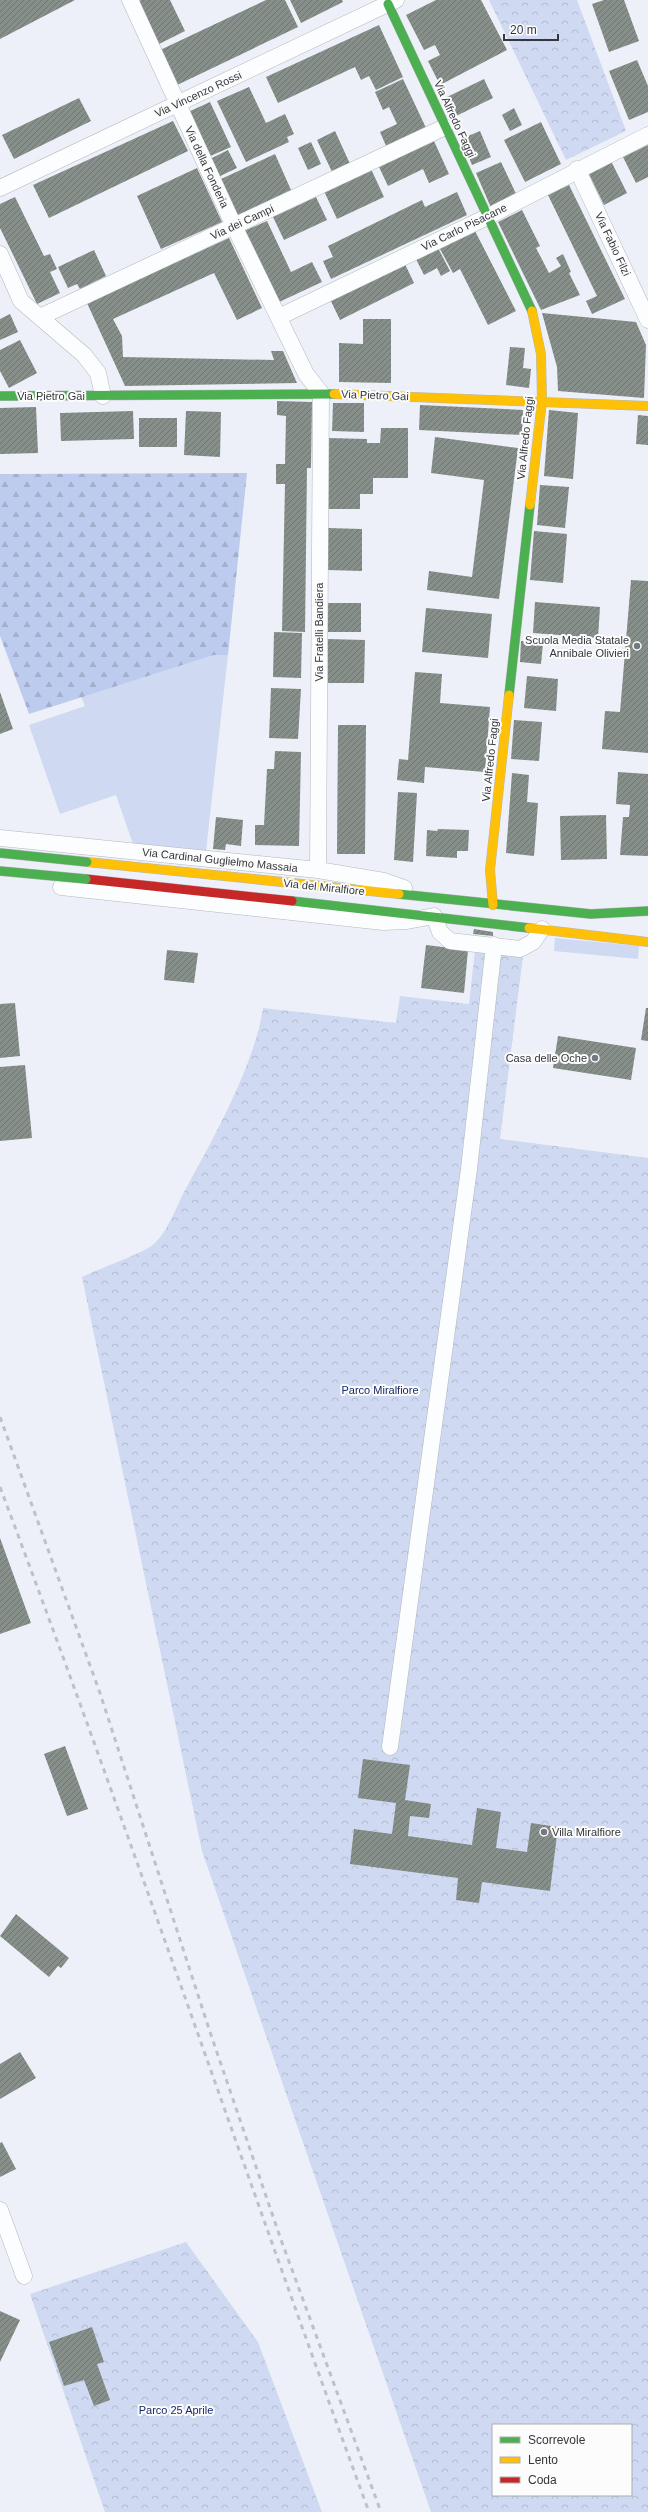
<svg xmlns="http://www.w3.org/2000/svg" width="648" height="2512" font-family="Helvetica,sans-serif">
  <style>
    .green { fill: #cfd9f2 }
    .forest { fill: url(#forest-firs) }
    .park { fill: url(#park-crowns); fill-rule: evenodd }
    .building { fill: url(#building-hatch) }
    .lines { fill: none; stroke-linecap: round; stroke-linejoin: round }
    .street-casing { stroke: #b5b7be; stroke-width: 17 }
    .fast-casing { stroke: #b5b7be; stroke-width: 10 }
    .slow-casing { stroke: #b5b7be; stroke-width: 10 }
    .jam-casing { stroke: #b5b7be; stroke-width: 10 }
    .street { stroke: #fcfdfe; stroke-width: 16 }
    .fast { stroke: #4caf50; stroke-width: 9 }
    .slow { stroke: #ffc107; stroke-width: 9 }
    .jam { stroke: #c62828; stroke-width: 9 }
    .rail { stroke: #c0c1c3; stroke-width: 3; stroke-dasharray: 5 5; stroke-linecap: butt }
    .fast-bridge-casing { stroke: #b5b7be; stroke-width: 10; stroke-linecap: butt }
    .fast-bridge { stroke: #4caf50; stroke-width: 9 }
    .poi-dot { fill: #75787e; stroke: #fcfcfc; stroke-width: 1.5 }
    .labels { text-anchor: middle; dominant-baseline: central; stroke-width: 4; stroke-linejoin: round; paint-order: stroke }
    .street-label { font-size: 11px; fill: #34373d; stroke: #fcfcfc }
    .poi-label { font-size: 11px; fill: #34373d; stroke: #fcfcfc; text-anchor: end }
    .park-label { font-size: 11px; fill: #16296a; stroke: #fcfcfc }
  </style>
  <defs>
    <pattern id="forest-firs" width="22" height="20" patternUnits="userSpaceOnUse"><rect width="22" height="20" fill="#bdcbee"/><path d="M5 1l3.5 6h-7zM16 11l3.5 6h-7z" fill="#a3afcd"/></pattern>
    <pattern id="park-crowns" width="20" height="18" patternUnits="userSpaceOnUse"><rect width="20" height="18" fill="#cfd9f2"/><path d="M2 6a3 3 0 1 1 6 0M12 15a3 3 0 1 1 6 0" fill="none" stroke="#b2bbd0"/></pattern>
    <pattern id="building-hatch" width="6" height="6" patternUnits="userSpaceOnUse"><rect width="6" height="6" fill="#868f89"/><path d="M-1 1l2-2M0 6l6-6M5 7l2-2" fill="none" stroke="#6e7671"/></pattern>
  </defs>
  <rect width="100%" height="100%" fill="#edf0f8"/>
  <!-- green -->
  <path class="green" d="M 214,655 L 228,655 L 206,851 L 133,844 L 116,795 L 60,814 L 29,725 L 85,706 L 81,697 Z
    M 555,938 L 639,946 L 638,959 L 554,951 Z"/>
  <!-- forest -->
  <path class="forest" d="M 247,473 L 228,655 L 214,655 L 29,714 L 0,636 L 0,474 Z"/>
  <!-- park -->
  <path class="park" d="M 489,0 L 577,0 L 626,131 L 566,160 Z
    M 475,950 L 523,956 L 500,1139 L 648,1158 L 648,2512 L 431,2512 L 202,1851 L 82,1277 C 96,1270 146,1252 154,1244 C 167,1232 175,1210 183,1194 C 211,1143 255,1065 263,1008 L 396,1023 L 400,996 L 469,1004 ZM 493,2425 L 631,2425 L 631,2495 L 493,2495 Z
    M 186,2242 L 258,2342 L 322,2512 L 105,2512 L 30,2294 Z"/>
  <!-- building -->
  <path class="building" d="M 0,0 L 75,0 L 0,39 Z
    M 141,0 L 170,0 L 185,31 L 157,45 L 135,3 Z
    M 266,0 L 285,0 L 298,27 L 175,86 L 158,51 Z
    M 290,0 L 342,0 L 343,2 L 301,23 Z
    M 436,0 L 481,0 L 507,50 L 440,85 L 428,61 L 440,55 L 435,45 L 424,50 L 406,15 Z
    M 604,0 L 624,0 L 639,41 L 609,52 L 592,4 Z
    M 379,25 L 403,77 L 376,90 L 369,76 L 361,80 L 355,67 L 278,103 L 266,77 Z
    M 637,60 L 648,86 L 648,112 L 629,120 L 609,71 Z
    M 403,79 L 427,130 L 387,148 L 380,132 L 397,124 L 389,107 L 383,110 L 375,92 Z
    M 484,79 L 493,98 L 454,117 L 445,98 Z
    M 249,87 L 266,123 L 285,114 L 294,134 L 287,137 L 289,142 L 246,162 L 217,101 Z
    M 79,98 L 91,121 L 14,159 L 2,135 Z
    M 210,102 L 231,147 L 208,157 L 188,112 Z
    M 514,108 L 522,125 L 510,131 L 502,115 Z
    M 173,121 L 188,151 L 49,218 L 33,185 Z
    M 541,122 L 561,164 L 525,182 L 504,140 Z
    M 335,131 L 351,166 L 333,174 L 317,140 Z
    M 480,131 L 491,157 L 472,165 L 461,139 Z
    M 434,141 L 449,174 L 429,183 L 423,169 L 388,186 L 379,167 Z
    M 311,142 L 321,164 L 308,170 L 298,148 Z
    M 648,145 L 648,177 L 636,183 L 623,157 Z
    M 228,150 L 237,168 L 216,178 L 208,160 Z
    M 275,154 L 291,190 L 236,216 L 219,180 Z
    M 611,161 L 627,193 L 604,205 L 588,172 Z
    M 501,162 L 518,198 L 492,210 L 476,173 Z
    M 197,168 L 222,222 L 161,249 L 137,196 Z
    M 371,169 L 384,197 L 337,219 L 324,191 Z
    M 569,185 L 625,299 L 592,314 L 586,301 L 597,296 L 548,195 Z
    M 457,192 L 467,215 L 331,279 L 323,261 L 333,257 L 328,246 L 422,200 L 425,207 Z
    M 15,197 L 44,256 L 50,254 L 57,269 L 50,272 L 60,293 L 37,304 L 0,228 L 0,204 Z
    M 316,197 L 327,220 L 284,240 L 273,217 Z
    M 522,210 L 540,246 L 536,248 L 549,273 L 561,266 L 556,258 L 563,254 L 571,272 L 569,273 L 580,295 L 541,310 L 498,222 Z
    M 267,221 L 291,272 L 312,262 L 322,282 L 277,303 L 244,231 Z
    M 475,231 L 516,311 L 488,325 L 460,269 L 453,273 L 440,249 Z
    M 229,238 L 262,308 L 237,320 L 214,273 L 113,319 L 122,336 L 123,357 L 274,360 L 271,351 L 283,351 L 297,383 L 125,386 L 87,303 Z
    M 438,248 L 450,271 L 441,276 L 437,268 L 424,275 L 416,259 Z
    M 94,250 L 106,276 L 80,289 L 77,284 L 68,288 L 58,267 Z
    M 403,260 L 414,283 L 340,320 L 329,297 Z
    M 542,313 L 636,322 L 646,345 L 644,398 L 558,391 L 557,367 Z
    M 10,314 L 18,332 L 0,340 L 0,319 Z
    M 363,319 L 391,319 L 391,383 L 339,382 L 339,343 L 363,344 Z
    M 20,340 L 37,373 L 9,388 L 0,371 L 0,350 Z
    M 510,347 L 525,348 L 523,368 L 531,369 L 529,388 L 506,385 Z
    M 277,401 L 312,402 L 311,468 L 307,468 L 305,632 L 282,631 L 285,484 L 276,484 L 276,464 L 285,464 L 286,416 L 277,415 Z
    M 333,403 L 364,403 L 364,432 L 332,431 Z
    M 420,405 L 523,410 L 522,435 L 419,430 Z
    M 36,407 L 38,453 L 0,454 L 0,408 Z
    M 549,410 L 578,413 L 573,479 L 544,476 Z
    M 133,411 L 134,439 L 61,441 L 60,413 Z
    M 186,411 L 221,412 L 220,457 L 184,455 Z
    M 638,415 L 648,416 L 648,445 L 636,444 Z
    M 139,418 L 177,418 L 177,447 L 139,447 Z
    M 381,428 L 408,428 L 408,478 L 373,478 L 373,494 L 360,494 L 360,509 L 327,509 L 328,438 L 367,439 L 367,443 L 380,443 Z
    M 435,437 L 518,448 L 499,599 L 427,590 L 429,571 L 472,577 L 484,480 L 431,473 Z
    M 540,485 L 569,487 L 565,528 L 537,525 Z
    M 328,528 L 362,529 L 362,571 L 328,570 Z
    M 534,531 L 567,534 L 563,583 L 530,580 Z
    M 631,580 L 648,581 L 648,753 L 602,749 L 605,711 L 620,712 Z
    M 535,602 L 600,607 L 598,638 L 533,633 Z
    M 327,603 L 361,603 L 361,632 L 327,632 Z
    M 426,608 L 492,614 L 488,658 L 422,652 Z
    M 274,632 L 302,633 L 301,678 L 273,677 Z
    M 328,639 L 365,640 L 364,683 L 328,683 Z
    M 521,641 L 543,643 L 541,664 L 520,662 Z
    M 415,672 L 442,674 L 440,703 L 490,707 L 485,772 L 425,767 L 424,783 L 397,780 L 399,759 L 408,760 Z
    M 527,676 L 558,679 L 556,711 L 524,708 Z
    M 271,688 L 301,689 L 298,739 L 269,738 Z
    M 0,692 L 13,729 L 0,734 Z
    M 514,720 L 542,722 L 539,761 L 511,759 Z
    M 338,725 L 366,725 L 365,854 L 337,854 Z
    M 275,751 L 301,752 L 299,846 L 255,845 L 255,825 L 264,825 L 267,769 L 274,769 Z
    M 618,772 L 648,774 L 648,856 L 620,855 L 623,817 L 629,817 L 630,805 L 616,804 Z
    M 512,773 L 529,775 L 527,802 L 538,803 L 534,856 L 506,853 Z
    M 398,792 L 417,793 L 413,862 L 394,860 Z
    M 606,815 L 607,859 L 561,860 L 560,816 Z
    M 216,817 L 243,820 L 241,846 L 226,844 L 225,850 L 213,849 Z
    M 438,829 L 469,830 L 468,851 L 457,851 L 457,858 L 426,856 L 427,830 L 437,831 Z
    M 474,929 L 493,932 L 493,936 L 473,934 Z
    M 426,945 L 468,950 L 464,993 L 421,988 Z
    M 167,950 L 198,953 L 194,983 L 164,980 Z
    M 15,1003 L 20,1056 L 0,1058 L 0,1004 Z
    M 646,1008 L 648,1008 L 648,1041 L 641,1040 Z
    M 558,1036 L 636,1048 L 631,1080 L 553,1068 Z
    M 25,1065 L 32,1138 L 0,1141 L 0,1067 Z
    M 0,1538 L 31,1623 L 0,1634 Z
    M 65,1746 L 88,1809 L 67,1816 L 44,1754 Z
    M 363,1759 L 410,1765 L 405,1800 L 431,1804 L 429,1818 L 410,1816 L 408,1836 L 472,1845 L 477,1808 L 501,1812 L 496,1848 L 527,1852 L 531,1823 L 558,1827 L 550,1891 L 482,1882 L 479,1903 L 456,1900 L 458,1878 L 350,1864 L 354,1829 L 392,1834 L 396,1803 L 358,1798 Z
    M 16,1914 L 69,1958 L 61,1968 L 58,1966 L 49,1977 L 0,1936 Z
    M 20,2052 L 36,2078 L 0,2099 L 0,2064 Z
    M 2,2142 L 16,2169 L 0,2177 L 0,2143 Z
    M 0,2311 L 20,2320 L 0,2362 Z
    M 92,2327 L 104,2362 L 97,2364 L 110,2400 L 94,2406 L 84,2380 L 64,2386 L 49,2342 Z"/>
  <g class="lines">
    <!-- street casing -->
    <g class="street-casing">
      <path id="street" d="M 130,0 L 234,226 L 306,374 L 321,393 L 318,870
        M 577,169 L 648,320
        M 0,188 L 396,0
        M 0,254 L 21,301 L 84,355 L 98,373 L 103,396
        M 40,317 L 445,127
        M 279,317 L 487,217 L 648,135
        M 0,838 L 318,870 L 384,881 L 404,888
        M 61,887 L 383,922 L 407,921 L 434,916 L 440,932 L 450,941 L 520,949 L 533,942 L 542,929
        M 390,1747 L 469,1169 L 494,945
        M 0,2210 L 24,2276"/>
    </g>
    <!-- fast casing -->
    <g class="fast-casing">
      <path id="fast" d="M 388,4 L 532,311
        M 0,396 L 334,394
        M 509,695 L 530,505
        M 399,894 L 591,914 L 648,911
        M 292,901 L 529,928"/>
    </g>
    <!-- slow casing -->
    <g class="slow-casing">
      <path id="slow" d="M 334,394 L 648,406
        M 530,505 L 542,401 L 541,354 L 532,311
        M 87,862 L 399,894
        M 493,905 L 490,870 L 509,695
        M 529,928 L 648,942"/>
    </g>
    <!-- jam casing -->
    <g class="jam-casing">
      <path id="jam" d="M 86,879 L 292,901"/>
    </g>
    <!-- street -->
    <use href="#street" class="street"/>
    <!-- fast -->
    <use href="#fast" class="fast"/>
    <!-- slow -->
    <use href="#slow" class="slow"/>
    <!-- jam -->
    <use href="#jam" class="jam"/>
    <!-- rail -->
    <path class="rail" d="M 0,1417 L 100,1693 L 210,2032 L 280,2237 L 381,2512
      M 0,1487 C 128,1827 244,2171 369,2512"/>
    <!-- fast-bridge casing -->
    <g class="fast-bridge-casing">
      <path id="fast-bridge" d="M 0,853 L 87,862
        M 0,871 L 86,879"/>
    </g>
    <!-- fast-bridge -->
    <use href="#fast-bridge" class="fast-bridge"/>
  </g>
  <!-- markers -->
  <g class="poi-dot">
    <circle cx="637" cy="646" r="4"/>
    <circle cx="595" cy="1058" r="4"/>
    <circle cx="544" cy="1832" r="4"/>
  </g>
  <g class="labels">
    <!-- street labels -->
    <g class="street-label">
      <text transform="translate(198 94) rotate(-25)">Via Vincenzo Rossi</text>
      <text transform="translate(455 119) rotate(65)">Via Alfredo Faggi</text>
      <text transform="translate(207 167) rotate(65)">Via della Fonderia</text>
      <text transform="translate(242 222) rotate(-25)">Via dei Campi</text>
      <text transform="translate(464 227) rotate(-26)">Via Carlo Pisacane</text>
      <text transform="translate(613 244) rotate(65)">Via Fabio Filzi</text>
      <text transform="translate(375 395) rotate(2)">Via Pietro Gai</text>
      <text x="51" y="396">Via Pietro Gai</text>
      <text transform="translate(525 438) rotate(-84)">Via Alfredo Faggi</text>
      <text transform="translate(319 632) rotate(-90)">Via Fratelli Bandiera</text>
      <text transform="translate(490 760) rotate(-84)">Via Alfredo Faggi</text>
      <text transform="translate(220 860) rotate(6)">Via Cardinal Guglielmo Massaia</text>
      <text transform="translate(324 887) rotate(6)">Via del Miralfiore</text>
    </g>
    <!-- poi labels -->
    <g class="poi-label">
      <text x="629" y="640">Scuola Media Statale<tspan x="629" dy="13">Annibale Olivieri</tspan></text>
      <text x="587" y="1058">Casa delle Oche</text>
      <text x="552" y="1832" text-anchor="start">Villa Miralfiore</text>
    </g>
    <!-- park labels -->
    <g class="park-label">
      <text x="380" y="1390">Parco Miralfiore</text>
      <text x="176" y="2410">Parco 25 Aprile</text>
    </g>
  </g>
  <!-- legend -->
  <rect x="492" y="2424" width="140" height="72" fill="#fcfcfc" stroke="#acadb0"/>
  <rect x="500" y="2437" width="20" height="6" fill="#4caf50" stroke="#acadb0"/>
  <text x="528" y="2444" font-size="12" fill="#34373d">Scorrevole</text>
  <rect x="500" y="2457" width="20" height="6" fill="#ffc107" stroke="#acadb0"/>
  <text x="528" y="2464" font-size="12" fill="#34373d">Lento</text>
  <rect x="500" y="2477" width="20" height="6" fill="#c62828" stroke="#acadb0"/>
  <text x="528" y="2484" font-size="12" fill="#34373d">Coda</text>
  <!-- scale -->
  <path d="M504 34v6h54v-6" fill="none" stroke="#34373d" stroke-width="2"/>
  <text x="510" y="34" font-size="12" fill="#34373d" stroke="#fcfcfc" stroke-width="3" paint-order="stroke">20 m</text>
</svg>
